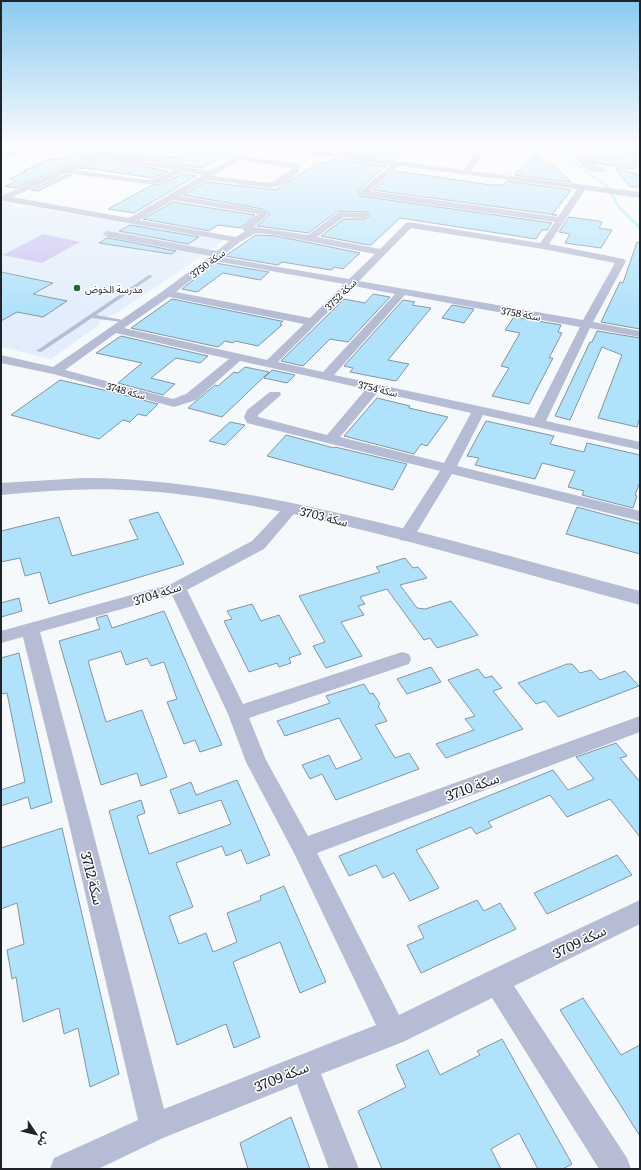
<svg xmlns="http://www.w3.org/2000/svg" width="641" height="1170" font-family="Literata,'Noto Sans Arabic',serif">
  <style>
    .built { fill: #e2eefb }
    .green { fill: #cac2f2 }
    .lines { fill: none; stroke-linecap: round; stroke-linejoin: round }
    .stream { stroke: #a0ebf9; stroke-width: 2.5 }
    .building { fill: #b1e2fb; stroke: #83959e }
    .service { fill: #b5bcd4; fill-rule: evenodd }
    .minor { fill: #b5bcd4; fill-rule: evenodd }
    .tertiary { fill: #b5bcd4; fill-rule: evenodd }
    .primary { fill: #7d89b3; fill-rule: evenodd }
    .poi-dot { fill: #1e6633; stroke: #fff; stroke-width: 1.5 }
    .labels { text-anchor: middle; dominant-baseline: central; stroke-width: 3; stroke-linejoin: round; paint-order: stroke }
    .far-street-label { font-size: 10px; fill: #1f242a; stroke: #fff }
    .far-poi-label { font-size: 10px; fill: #1f242a; stroke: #fff; text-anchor: start }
    .street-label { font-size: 12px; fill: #1f242a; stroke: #fff }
    .near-street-label { font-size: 14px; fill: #1f242a; stroke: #fff }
  </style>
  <rect width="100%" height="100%" fill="#f6f9fc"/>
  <!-- built -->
  <path class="built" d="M 3,203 L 17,205 L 13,208 L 20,208 L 25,206 L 224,240 L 212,249 L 206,249 L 201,253 L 203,255 L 115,314 L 108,316 L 100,321 L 99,325 L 51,359 L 1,347 L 1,204 Z"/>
  <!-- green -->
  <path class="green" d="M 574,156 L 588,157 L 597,163 L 596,166 L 603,167 L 608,172 L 592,172 L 581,165 L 583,164 L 577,161 Z
    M 43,234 L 80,242 L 42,263 L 3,255 Z"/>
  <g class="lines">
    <!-- stream -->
    <path class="stream" d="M 553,147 L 608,187 L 619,207 L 640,228"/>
  </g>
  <!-- building -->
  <path class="building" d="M 199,147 L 241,147 L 201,168 L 108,154 L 94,154 L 16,188 L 5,186 L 17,181 L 9,179 L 27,171 L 23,171 L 50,159 L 59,160 L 91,149 L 112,152 L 118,149 L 178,158 Z
    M 349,147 L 411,147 L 395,159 L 342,152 Z
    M 617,147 L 640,147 L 640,164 L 632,169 L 592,162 L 592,156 L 626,155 Z
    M 537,155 L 548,165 L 553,165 L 571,182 L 514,175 Z
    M 332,159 L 386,166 L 359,190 L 358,194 L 360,196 L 552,223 L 547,230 L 542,230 L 536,239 L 400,218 L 371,245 L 368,245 L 321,236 L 344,219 L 366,219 L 370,215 L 368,212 L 338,211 L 308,233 L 257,226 L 270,214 L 263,209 L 183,195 L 207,182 L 276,190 L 319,162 L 325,163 Z
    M 98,160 L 108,160 L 168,171 L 153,178 L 86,168 L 79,169 Z
    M 615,168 L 640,175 L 640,187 L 630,187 Z
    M 396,171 L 491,185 L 503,185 L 507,181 L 571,190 L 552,215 L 557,215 L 373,190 Z
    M 182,174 L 196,176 L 134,213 L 108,209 L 152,185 L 161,184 Z
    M 66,175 L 71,175 L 38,191 L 31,190 Z
    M 173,202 L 255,215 L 241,228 L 218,225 L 209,231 L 143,219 Z
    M 569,217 L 598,221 L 602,222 L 599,228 L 612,230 L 601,248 L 565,243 L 570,234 L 559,232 Z
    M 130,225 L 199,237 L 188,244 L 119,231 Z
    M 256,235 L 276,236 L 360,253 L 343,269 L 335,267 L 331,270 L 282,262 L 278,265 L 225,256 Z
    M 107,238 L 108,238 L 176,251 L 171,254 L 99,243 Z
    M 637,242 L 640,243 L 640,329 L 601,322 L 620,282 L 623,283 Z
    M 214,263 L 215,263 L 269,272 L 260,280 L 223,273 L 197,292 L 182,289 Z
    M 1,272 L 53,283 L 33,294 L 67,301 L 43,317 L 17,312 L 1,321 Z
    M 373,294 L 390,297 L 348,342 L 330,339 L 303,366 L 281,361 L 344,299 L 365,303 Z
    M 172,299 L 281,321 L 283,321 L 280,324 L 282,325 L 258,346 L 235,341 L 233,343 L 225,341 L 218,347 L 131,328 Z
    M 403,300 L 415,302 L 412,305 L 431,308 L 388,360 L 409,364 L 396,381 L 350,372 L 353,368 L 344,366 Z
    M 452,305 L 474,309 L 464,323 L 442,318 Z
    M 514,317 L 561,325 L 558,332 L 562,333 L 549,358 L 553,358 L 529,404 L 492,396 L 509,368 L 501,366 L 520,333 L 505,330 Z
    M 597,331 L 640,338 L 640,417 L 637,427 L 598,418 L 622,355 L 602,347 L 570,420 L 555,416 L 590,342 L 592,342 Z
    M 121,336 L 208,356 L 200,363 L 176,358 L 151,378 L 175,384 L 163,395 L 118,383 L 142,363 L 96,353 Z
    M 245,367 L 269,372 L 222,417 L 188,408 L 215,385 L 218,386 L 234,372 L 238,373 Z
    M 272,370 L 295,375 L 287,383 L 264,378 Z
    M 60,380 L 108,391 L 158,404 L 146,416 L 138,414 L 130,422 L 123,420 L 99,439 L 11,415 Z
    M 377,398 L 410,406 L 409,408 L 448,417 L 427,446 L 421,444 L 414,454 L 344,436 Z
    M 486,421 L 554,436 L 550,444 L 584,452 L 587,443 L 640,455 L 640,482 L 635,495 L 637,496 L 633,508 L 582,495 L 584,491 L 568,487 L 575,471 L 542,463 L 535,479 L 475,465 L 479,458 L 467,456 Z
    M 230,422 L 245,425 L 225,445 L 209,441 Z
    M 286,435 L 334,448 L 335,447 L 407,464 L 393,490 L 267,456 Z
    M 577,507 L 640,524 L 640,554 L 566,534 Z
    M 158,512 L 184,564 L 49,604 L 40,572 L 25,576 L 20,558 L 1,562 L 1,531 L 59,517 L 72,556 L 138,539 L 129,520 Z
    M 405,558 L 413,568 L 418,567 L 427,578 L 400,585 L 417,608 L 425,609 L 451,601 L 478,635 L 437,648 L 430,638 L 424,640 L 387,589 L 360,597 L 365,604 L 358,606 L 364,615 L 341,622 L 362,656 L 326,668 L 313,646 L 325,642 L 299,596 L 380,572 L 376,567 Z
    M 19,598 L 22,611 L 1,617 L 1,603 Z
    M 252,604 L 261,621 L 279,615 L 301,654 L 289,658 L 291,663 L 279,667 L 277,663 L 249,672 L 224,621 L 232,619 L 227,611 Z
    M 164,611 L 222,745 L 200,752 L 195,740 L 184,744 L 167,702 L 177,699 L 164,662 L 151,666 L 147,658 L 126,665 L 121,651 L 88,661 L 106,722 L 142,710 L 167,777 L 141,786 L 137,773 L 101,785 L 59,641 L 100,629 L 96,618 L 107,615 L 112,628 Z
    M 19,653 L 52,802 L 31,809 L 28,797 L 1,806 L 1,790 L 25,782 L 7,693 L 1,694 L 1,658 Z
    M 567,664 L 572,664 L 580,673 L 591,670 L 600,680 L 625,671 L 639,686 L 558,717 L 545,701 L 536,704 L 518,683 Z
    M 431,667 L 441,682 L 407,694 L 397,679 Z
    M 478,669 L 485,678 L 492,676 L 502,688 L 493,691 L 523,729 L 446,758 L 436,744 L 474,730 L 465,719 L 475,716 L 448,680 Z
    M 364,684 L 370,694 L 373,693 L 380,704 L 378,706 L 387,721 L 375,725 L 395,758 L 409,753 L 419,769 L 336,800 L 322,774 L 310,779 L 302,765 L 329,755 L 336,769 L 362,759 L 339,718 L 285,736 L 277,721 L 330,703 L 326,696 Z
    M 616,743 L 627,756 L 620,758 L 640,782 L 640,837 L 610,799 L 567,817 L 550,795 L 488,822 L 492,827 L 476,834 L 471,827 L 416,850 L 439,888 L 410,901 L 394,873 L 383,878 L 376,865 L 349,876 L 339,856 L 553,770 L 568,790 L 594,779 L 576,757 Z
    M 237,780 L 270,855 L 247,864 L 241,850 L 226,856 L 222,846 L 176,863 L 193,907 L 169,916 L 179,944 L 206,933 L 213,952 L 237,942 L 227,913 L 261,900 L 260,896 L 284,886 L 326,982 L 300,993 L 280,942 L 261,950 L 233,962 L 260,1037 L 234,1048 L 226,1024 L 177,1045 L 109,811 L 141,800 L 145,813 L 137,816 L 149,854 L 231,824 L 221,800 L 179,814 L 170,790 L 191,782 L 196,795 Z
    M 62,828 L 119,1074 L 90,1087 L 78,1028 L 64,1034 L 59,1008 L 23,1022 L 16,977 L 12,979 L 7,950 L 24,944 L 17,903 L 1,909 L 1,848 Z
    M 617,855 L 632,875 L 547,914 L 534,893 Z
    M 477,900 L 484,911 L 500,903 L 516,929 L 421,973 L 407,945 L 424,938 L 418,926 Z
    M 583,998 L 621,1055 L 640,1045 L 640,1136 L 560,1010 Z
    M 502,1039 L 572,1164 L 563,1169 L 538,1169 L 519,1133 L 491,1149 L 501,1169 L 382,1169 L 358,1111 L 406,1087 L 396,1065 L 428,1050 L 440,1075 L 480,1055 L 477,1051 Z
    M 291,1117 L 310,1169 L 248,1169 L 240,1143 Z"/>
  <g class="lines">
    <!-- service -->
    <path class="service" d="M 149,275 L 153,276 L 96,315 L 128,321 L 128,323 L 92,318 L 41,352 L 36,351 Z"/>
    <!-- minor -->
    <path class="minor" d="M 24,147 L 37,147 L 1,158 L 1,154 Z
      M 269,147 L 292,147 L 464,170 L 473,157 L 473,147 L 481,147 L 481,157 L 471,171 L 640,192 L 640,198 L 585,190 L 549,244 L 624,259 L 626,261 L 593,322 L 640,331 L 640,337 L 590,328 L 546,421 L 640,442 L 640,450 L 483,415 L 457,466 L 640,511 L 640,521 L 452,474 L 412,540 L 406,541 L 400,540 L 398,536 L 440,471 L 247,423 L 244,417 L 247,410 L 270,392 L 280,392 L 281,395 L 258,415 L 258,417 L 327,435 L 366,389 L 240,361 L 196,400 L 174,407 L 53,374 L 1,363 L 1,355 L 53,367 L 163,291 L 210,256 L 108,237 L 103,234 L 105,232 L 108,231 L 217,251 L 229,241 L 4,201 L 1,202 L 1,196 L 94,155 L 108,155 L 209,171 L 238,156 L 299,164 L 300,166 L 298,173 L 281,185 L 271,188 L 207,180 L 179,196 L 263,210 L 268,214 L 254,227 L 308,235 L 339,212 L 368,213 L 369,215 L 365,218 L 344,217 L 317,237 L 380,249 L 406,223 L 409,222 L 540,243 L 555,222 L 360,195 L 359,193 L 360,191 L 391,165 L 272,149 ZM 98,159 L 108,159 L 173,170 L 155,179 L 149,180 L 74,170 ZM 239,160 L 292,168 L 291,170 L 270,183 L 213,176 ZM 399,166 L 577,189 L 558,217 L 370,191 ZM 182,172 L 203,175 L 129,218 L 12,197 L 66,173 L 149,184 L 160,183 ZM 173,200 L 258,214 L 245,225 L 242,229 L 245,231 L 236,237 L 139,220 ZM 411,228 L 543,249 L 615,263 L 583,320 L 359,281 ZM 256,233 L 276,235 L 375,254 L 349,279 L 221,257 L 240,242 ZM 215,261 L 344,284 L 310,318 L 176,292 ZM 354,286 L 395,294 L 323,372 L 278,362 ZM 405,295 L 580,327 L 534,418 L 334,375 ZM 169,297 L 304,324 L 267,360 L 124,328 ZM 116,333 L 229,359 L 186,394 L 173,399 L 65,370 ZM 378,392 L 471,413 L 444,463 L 340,437 Z
      M 291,503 L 296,505 L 299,508 L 264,549 L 187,590 L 243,704 L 402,652 L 409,654 L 411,659 L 409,664 L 249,718 L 266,760 L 308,836 L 640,716 L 640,732 L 317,853 L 399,1015 L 487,972 L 640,900 L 640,924 L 514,986 L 627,1158 L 631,1169 L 599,1169 L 492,998 L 403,1042 L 321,1074 L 359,1169 L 329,1169 L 297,1084 L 163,1138 L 98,1169 L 50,1169 L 54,1158 L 138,1120 L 69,824 L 23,637 L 1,643 L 1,631 L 171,584 L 252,541 L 286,505 ZM 172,595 L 228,714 L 246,762 L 295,855 L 376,1025 L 164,1109 L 91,824 L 40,632 Z"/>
    <!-- tertiary -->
    <path class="tertiary" d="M 83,478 C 163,478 242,492 320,509 C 428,532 533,563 640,591 L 640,605 C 532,576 425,544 317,519 C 260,507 203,495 145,491 C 97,487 49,490 1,495 L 1,483 Z"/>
    <!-- primary -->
    <path class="primary" d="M 1,147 L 6,147 L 1,151 Z"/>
  </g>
  <!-- sky -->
  <linearGradient id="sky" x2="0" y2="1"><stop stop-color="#8bcaef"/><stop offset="0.47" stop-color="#fbfcfe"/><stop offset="1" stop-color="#fbfcfe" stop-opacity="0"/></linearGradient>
  <rect width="641" height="311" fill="url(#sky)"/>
  <!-- markers -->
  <circle class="poi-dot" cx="77" cy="288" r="4"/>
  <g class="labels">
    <!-- far-street labels -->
    <g class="far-street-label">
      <text transform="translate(207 263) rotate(-37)">سكة 3750</text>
      <text transform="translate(340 294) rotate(-45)">سكة 3752</text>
      <text transform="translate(521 313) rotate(10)">سكة 3758</text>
      <text transform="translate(378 388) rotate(13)">سكة 3754</text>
      <text transform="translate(126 390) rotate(15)">سكة 3748</text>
    </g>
    <!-- far-poi labels -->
    <g class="far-poi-label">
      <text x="85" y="288">مدرسة الخوض</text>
    </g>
    <!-- street labels -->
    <g class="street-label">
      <text transform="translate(324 516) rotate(14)">سكة 3703</text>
      <text transform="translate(157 593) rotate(-18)">سكة 3704</text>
    </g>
    <!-- near-street labels -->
    <g class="near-street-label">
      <text transform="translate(472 786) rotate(-20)">سكة 3710</text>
      <text transform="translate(93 878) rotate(76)">سكة 3712</text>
      <text transform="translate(579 941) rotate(-26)">سكة 3709</text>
      <text transform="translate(281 1076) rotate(-22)">سكة 3709</text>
    </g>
  </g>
  <!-- border -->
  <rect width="641" height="1170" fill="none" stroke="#1f242a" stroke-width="4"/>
  <!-- north arrow -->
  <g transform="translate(36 1134) rotate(125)" stroke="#ffffff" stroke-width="3" paint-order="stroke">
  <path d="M0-3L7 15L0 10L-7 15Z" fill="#1f242a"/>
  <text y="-6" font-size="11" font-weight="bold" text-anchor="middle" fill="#1f242a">ش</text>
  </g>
</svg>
